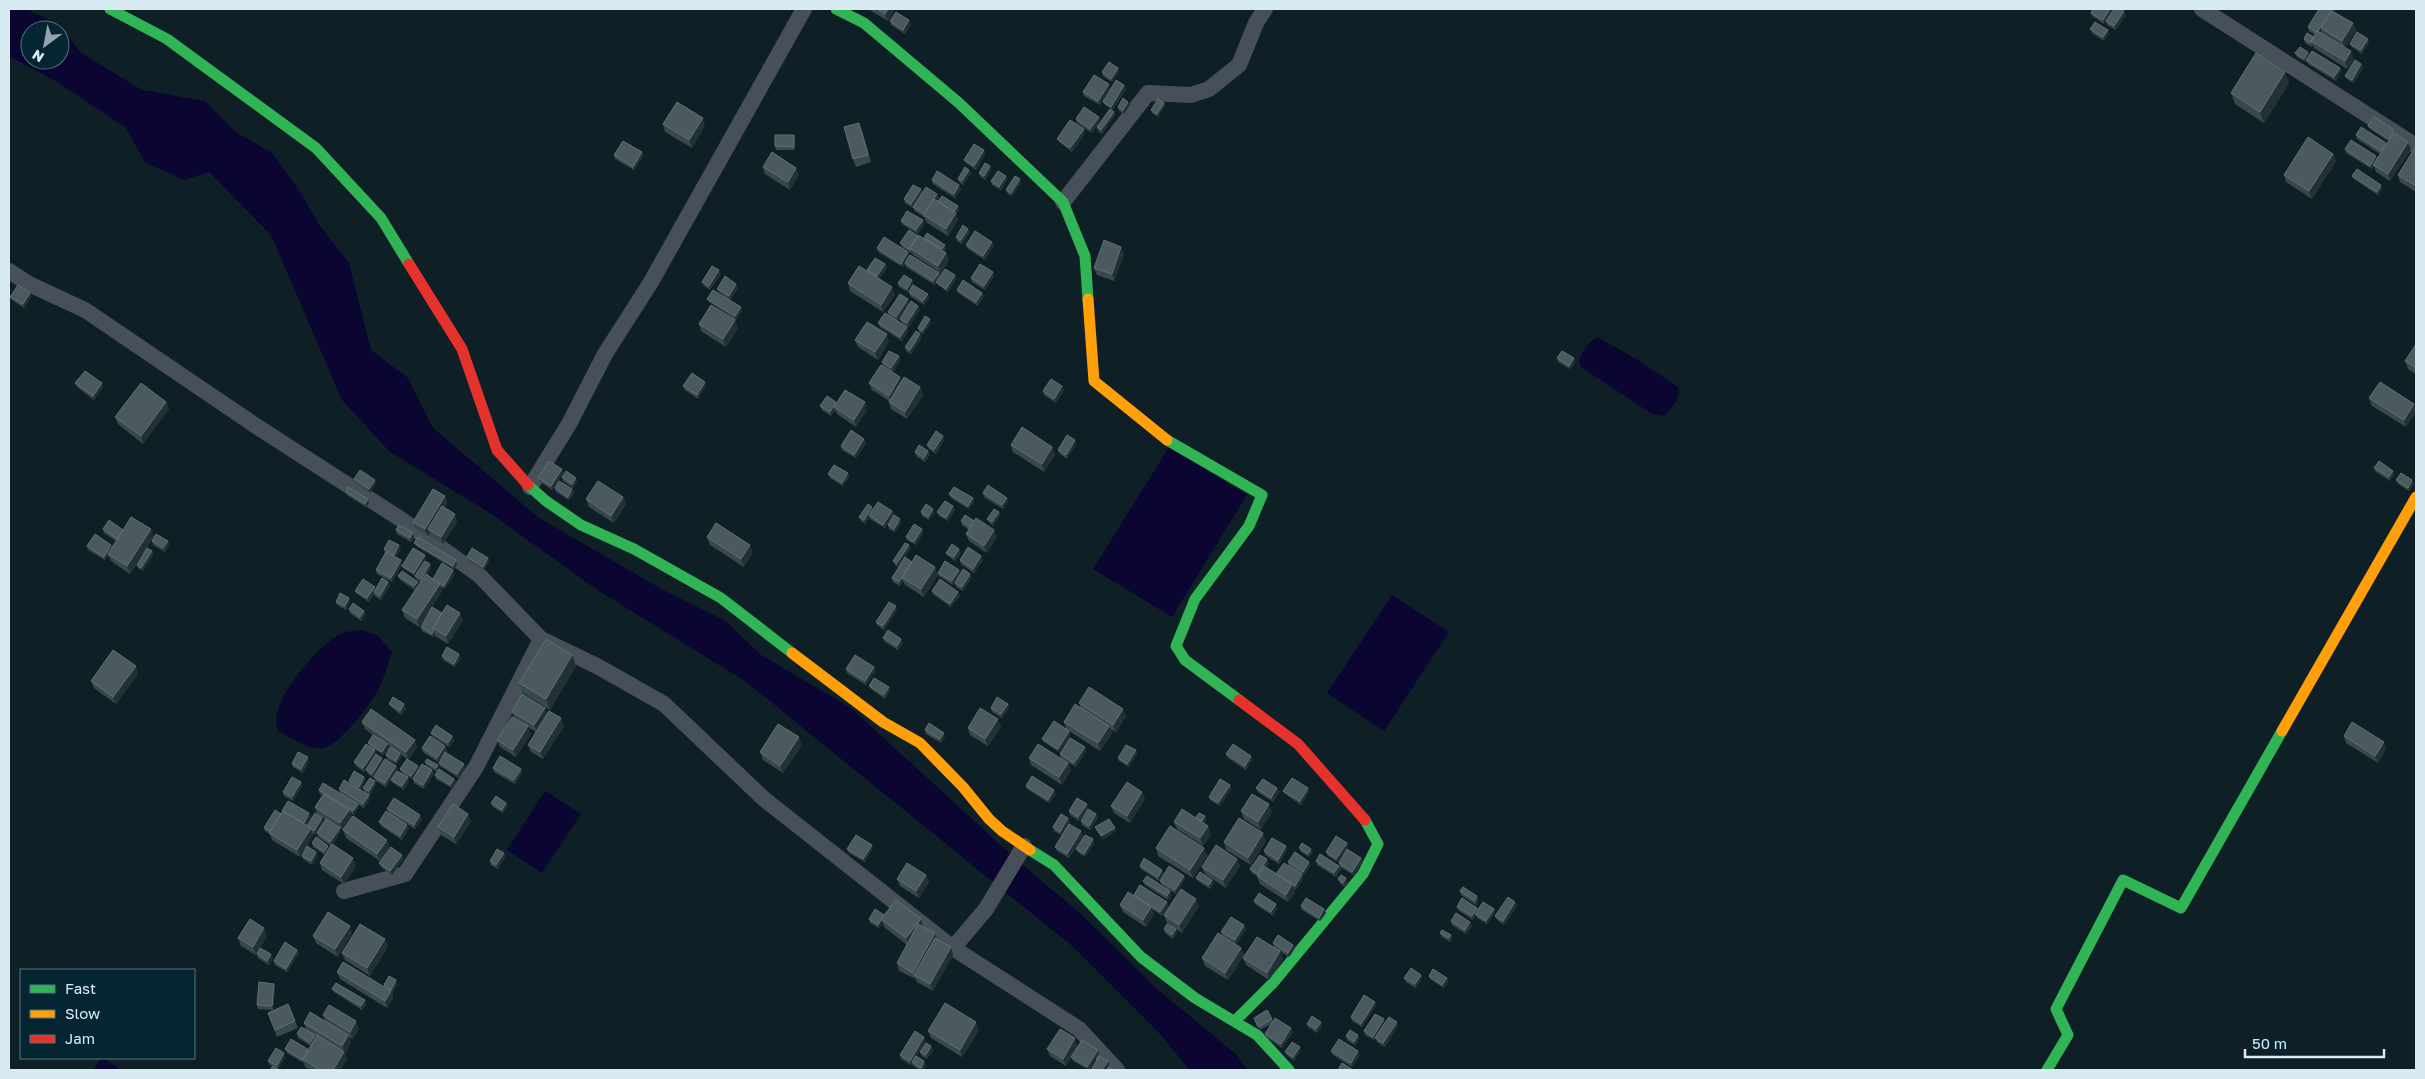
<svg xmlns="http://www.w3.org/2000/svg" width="2425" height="1079" font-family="'Golos Text',sans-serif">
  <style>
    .water { fill: #0b0532; fill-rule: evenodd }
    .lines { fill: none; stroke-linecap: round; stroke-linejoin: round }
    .street { stroke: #475059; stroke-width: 16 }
    .fast { stroke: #30b455; stroke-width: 11 }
    .slow { stroke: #ff9f0a; stroke-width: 11 }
    .jam { stroke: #e5322d; stroke-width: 11 }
    .wall { fill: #39484d }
    .shaded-wall { fill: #213136 }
    .building { fill: #4a5a5f; stroke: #617076 }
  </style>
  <rect width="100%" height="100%" fill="#0e2026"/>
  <!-- water -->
  <path class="water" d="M 9,9 L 26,9 L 60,25 L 81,53 L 142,90 L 205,101 L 237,133 L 272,153 L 297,187 L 320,226 L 349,263 L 371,350 L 408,378 L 433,428 L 539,518 L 667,592 L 726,621 L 761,655 L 851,708 L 1009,853 L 1083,916 L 1156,988 L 1237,1055 L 1247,1070 L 1190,1070 L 1159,1033 L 1072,946 L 745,681 L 599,591 L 490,513 L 390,452 L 342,400 L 271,235 L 209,172 L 184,180 L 145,162 L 126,128 L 57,82 L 9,56 ZM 30,30 L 60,30 L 60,60 L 30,60 Z
    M 1597,337 L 1638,360 L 1678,387 C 1681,398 1671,409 1664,416 L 1652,414 L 1581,367 L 1579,363 C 1581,352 1587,343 1597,337 Z
    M 1169,447 L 1247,495 L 1172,617 L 1093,569 Z
    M 1392,595 L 1449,632 L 1384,731 L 1327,693 Z
    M 361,630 L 377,635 L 392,652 C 387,666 384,680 377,692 C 368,707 341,743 324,748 C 312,751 288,737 277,730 C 277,726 276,722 276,718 C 279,692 319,644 342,633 C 348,631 355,631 361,630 Z
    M 545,791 L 581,814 L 542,873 L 507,850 Z
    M 102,1058 L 103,1058 L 121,1070 L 93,1070 Z"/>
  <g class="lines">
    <!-- street -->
    <path class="street" d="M 2202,9 L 2416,146
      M 1063,202 L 1148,93 L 1191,95 L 1209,89 L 1239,65 L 1256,23 L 1265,9
      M 9,271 L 29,284 L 85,310 L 253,424 L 402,520 L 479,575 L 541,639 L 597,666 L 664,704 L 764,799 L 953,948 L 1079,1029 L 1117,1070
      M 530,487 L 569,424 L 605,354 L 651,282 L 804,9
      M 344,891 L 405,874 L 476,767 L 541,639
      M 953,948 L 986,909 L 1024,846"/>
    <!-- fast -->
    <path class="fast" d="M 110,9 L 167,39 L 316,148 L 381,218 L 409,264
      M 836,9 L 864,23 L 959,103 L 1063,202 L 1085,256 L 1088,299
      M 1167,440 L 1262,495 L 1249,526 L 1195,599 L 1176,646 L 1185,660 L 1239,700
      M 528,485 L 546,501 L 581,525 L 634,549 L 721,598 L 792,653
      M 1030,850 L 1054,865 L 1141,957 L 1195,998 L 1257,1035 L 1289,1070
      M 1235,1021 L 1273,983 L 1363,874 L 1378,844 L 1365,820
      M 2047,1070 L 2068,1035 L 2056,1009 L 2123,880 L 2181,908 L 2282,731"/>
    <!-- slow -->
    <path class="slow" d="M 1088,299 L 1094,381 L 1167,440
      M 792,653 L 883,722 L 920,743 L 963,787 L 989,819 L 1002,831 L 1030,850
      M 2282,731 L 2416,497"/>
    <!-- jam -->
    <path class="jam" d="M 409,264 L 462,349 L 497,450 L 528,485
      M 1239,700 L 1298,744 L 1365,820"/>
  </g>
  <!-- wall -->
  <path class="wall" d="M 868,9 L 895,9 L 888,21 Z
    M 2319,9 L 2335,9 L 2334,12 L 2353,23 L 2356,31 L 2345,48 L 2354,59 L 2347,69 L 2314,48 L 2313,45 L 2312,47 L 2305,43 L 2304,39 L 2314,37 L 2315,35 L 2309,31 L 2308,27 Z
    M 2091,13 L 2126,15 L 2116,30 L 2107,25 L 2106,21 L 2104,24 L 2092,16 Z
    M 890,21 L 911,24 L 905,34 L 891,25 Z
    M 2090,29 L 2109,33 L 2104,41 L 2092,33 Z
    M 2369,42 L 2362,54 L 2352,47 L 2350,44 Z
    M 2295,53 L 2309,55 L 2340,68 L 2341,71 L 2336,81 L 2308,64 L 2307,61 L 2306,62 L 2297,57 Z
    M 2361,64 L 2363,68 L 2353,83 L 2347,79 L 2345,76 Z
    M 1118,68 L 1119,72 L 1112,82 L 1103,76 L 1102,72 Z
    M 2285,72 L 2289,83 L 2264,123 L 2235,104 L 2231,93 Z
    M 1124,85 L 1126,89 L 1113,110 L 1105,105 L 1103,102 Z
    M 1110,88 L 1100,105 L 1084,96 L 1083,92 Z
    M 1164,103 L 1165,106 L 1158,117 L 1152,113 L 1151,110 Z
    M 1130,105 L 1124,114 L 1119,111 L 1118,107 Z
    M 1114,112 L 1115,115 L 1102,134 L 1098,131 L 1097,127 Z
    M 1099,117 L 1100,120 L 1092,133 L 1077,123 L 1076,119 Z
    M 663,124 L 705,125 L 692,148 L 665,132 Z
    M 2368,126 L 2396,134 L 2411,150 L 2390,181 L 2376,172 L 2374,166 L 2372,169 L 2346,153 L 2345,149 L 2377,158 L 2380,154 L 2357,139 L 2356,135 L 2386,143 L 2386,144 L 2388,141 L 2370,129 Z
    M 862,130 L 871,162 L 856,167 L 853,159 Z
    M 1085,133 L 1072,152 L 1059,142 L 1057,139 Z
    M 794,135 L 795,138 L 795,150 L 776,150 L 775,146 Z
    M 2416,146 L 2416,192 L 2400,182 L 2398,175 Z
    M 984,150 L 985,154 L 976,170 L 966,163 L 964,160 Z
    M 642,152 L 643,156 L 634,170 L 615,159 L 614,155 Z
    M 2333,154 L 2336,161 L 2312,199 L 2286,182 L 2284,175 Z
    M 990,166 L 991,170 L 985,180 L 980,176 L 979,173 Z
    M 763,167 L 799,175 L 790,190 L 765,174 Z
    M 969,170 L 971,173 L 963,185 L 959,182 L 958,179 Z
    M 1006,176 L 1007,180 L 1001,190 L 992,185 L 991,181 Z
    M 2352,176 L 2382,189 L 2378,195 L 2354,179 Z
    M 932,180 L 961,189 L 955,198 L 933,184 Z
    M 1021,183 L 1012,196 L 1008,194 L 1006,190 Z
    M 921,189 L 922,193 L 913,208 L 905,203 L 904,199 Z
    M 937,194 L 939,197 L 937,200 L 958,206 L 959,210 L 956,214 L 958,220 L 948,236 L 926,222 L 925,218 L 915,211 L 913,207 Z
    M 923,220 L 924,224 L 918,234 L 902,224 L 901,221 Z
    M 970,232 L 962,244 L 957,241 L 956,237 Z
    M 918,236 L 946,248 L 944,251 L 946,253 L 949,260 L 941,273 L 913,255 L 912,253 L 911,253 L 902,247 L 900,243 Z
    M 992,242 L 994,246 L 985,260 L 968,249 L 966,245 Z
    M 877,248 L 908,252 L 909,255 L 939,273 L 940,276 L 955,275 L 956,279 L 948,292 L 938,285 L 936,282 L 935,285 L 906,267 L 905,264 L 903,267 L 878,252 Z
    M 1124,254 L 1114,281 L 1097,275 L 1094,268 Z
    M 885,264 L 887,268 L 879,279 L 895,295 L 883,312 L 850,291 L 848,283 L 868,272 L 867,270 Z
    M 993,272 L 994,276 L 985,290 L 972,282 L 971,278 Z
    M 721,274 L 710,290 L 704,286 L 702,282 Z
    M 912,280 L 913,284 L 908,292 L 899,287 L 898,283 Z
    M 738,288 L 730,300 L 719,292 L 717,289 Z
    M 957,290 L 982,293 L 984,296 L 978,306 L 958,293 Z
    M 909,292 L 928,294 L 929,298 L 924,305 L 910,296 Z
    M 30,293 L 31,297 L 24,308 L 12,300 L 10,297 Z
    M 707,299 L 742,311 L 736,320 L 709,302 Z
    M 909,303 L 898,321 L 889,316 L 888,312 Z
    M 920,309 L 909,327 L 902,323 L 900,319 Z
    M 878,323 L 907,327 L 908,331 L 902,341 L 880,327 Z
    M 931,323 L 923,334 L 919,332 L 918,328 Z
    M 699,324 L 738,328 L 726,347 L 701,331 Z
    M 922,337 L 911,354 L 906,351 L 905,347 Z
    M 855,340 L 889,341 L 878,360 L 858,347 Z
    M 2416,344 L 2416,374 L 2408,369 L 2405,361 Z
    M 899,356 L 900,360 L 893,372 L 883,366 L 882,362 Z
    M 1557,358 L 1575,362 L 1570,369 L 1558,362 Z
    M 902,381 L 920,387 L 923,395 L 907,419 L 891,409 L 889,401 L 872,390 L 869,383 Z
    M 75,383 L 102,383 L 103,387 L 94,400 L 77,387 Z
    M 706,385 L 698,399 L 685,390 L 683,386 Z
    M 1062,386 L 1064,390 L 1056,403 L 1044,395 L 1043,391 Z
    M 2369,398 L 2416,409 L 2416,412 L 2406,427 L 2372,406 Z
    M 166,402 L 169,409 L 143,444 L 118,424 L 115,417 Z
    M 837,403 L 867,410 L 856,427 L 837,414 L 835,410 L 831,416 L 822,410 L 820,406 Z
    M 943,436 L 944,440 L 936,454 L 929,449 L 927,445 Z
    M 1075,440 L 1076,444 L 1067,459 L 1060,454 L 1058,450 Z
    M 866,443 L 856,458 L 842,450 L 841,446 Z
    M 1011,445 L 1052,447 L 1055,455 L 1044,472 L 1013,452 Z
    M 928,451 L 930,455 L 925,462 L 916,456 L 915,452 Z
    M 2374,468 L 2394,474 L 2390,481 L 2376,472 Z
    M 562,469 L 563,473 L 552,490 L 539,481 L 538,478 Z
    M 848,473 L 849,477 L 843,486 L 830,478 L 828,474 Z
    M 562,477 L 577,481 L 573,488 L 563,481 Z
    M 354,479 L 376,483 L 370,493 L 355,483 Z
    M 2396,480 L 2414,484 L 2409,491 L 2398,484 Z
    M 555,488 L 574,493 L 569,500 L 556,492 Z
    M 346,492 L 369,503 L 366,507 L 347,495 Z
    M 983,493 L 1008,501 L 1003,509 L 984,497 Z
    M 949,494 L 973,498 L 974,502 L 969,509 L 951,498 Z
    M 445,496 L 447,504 L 445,508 L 457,522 L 443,544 L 431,537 L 430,533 L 428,536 L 416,529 L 413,522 Z
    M 623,497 L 626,504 L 614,523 L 589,507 L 586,499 Z
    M 953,506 L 955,510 L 948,521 L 939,516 L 937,512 Z
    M 873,509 L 892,511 L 894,514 L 885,528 L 870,519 L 869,517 L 865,524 L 861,521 L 859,517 Z
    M 921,512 L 934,512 L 929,520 L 922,516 Z
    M 999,512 L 1000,515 L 993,526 L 989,522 L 987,519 Z
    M 961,521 L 974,521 L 997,537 L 987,553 L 969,541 L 966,534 L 969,530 L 962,525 Z
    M 901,523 L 895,532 L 889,529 L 888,525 Z
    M 103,529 L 123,530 L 154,536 L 130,574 L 111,561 L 108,555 L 105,560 L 88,550 L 87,546 L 112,547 L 116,541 L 104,533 Z
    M 922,529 L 923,533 L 916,545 L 907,540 L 906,537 Z
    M 396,530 L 414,536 L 411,542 L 397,534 Z
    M 707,537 L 753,552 L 744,567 L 710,545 Z
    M 152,541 L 168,541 L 169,545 L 165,552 L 153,545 Z
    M 414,543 L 456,560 L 457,564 L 454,569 L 416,546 Z
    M 909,545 L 910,549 L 898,567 L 895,565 L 893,561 Z
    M 384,549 L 401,549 L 396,557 L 401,560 L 402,564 L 392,582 L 377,574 L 376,570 L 385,553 Z
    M 152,551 L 153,555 L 143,571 L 138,568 L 137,565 Z
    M 946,553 L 961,553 L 955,561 L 948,556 Z
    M 467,557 L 488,558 L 489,561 L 484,570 L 468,561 Z
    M 426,559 L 415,576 L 404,569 L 402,566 Z
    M 960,560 L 983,560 L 974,573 L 961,564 Z
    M 912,562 L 935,567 L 938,575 L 924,597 L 905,585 L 903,581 L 900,586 L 893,582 L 892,578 Z
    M 431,568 L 427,575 L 433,579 L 455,574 L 445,589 L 441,587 L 442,591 L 419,627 L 405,618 L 402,610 L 415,590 L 400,580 L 398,576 L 419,585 L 421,582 L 417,580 L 415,576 Z
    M 959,570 L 960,573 L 953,585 L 939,576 L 938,573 Z
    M 972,577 L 963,591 L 956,587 L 955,583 Z
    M 388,582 L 390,586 L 381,600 L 375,596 L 374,594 L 369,602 L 357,594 L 355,591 L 376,589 Z
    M 932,591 L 960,596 L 951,607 L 933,594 Z
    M 350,601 L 346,610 L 337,605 L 336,602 Z
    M 349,609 L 366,614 L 361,621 L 350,613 Z
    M 897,610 L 884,630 L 877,625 L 876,622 Z
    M 442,613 L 463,620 L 448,644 L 435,636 L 435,634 L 433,637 L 422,631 L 421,627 Z
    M 883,638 L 903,643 L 898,650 L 885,642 Z
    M 572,655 L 576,666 L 550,710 L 523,693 L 519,683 Z
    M 442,656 L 461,658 L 455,667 L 443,660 Z
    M 846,669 L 876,670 L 866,685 L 847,673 Z
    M 138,674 L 116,704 L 94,688 L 91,681 Z
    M 869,686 L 890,691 L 885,699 L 871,689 Z
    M 1079,703 L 1126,716 L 1116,732 L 1110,729 L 1112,733 L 1100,751 L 1066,729 L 1064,722 L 1081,708 Z
    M 389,704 L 406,708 L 401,715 L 391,707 Z
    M 1008,704 L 1009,708 L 1002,718 L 992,712 L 991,708 Z
    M 512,712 L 547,714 L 564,726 L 543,759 L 531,752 L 528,745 L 536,732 L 528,727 L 531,734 L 516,757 L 500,747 L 497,740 L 514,718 Z
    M 362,722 L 417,747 L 408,760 L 401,754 L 402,756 L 397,764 L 387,759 L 386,755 L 392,748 L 388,745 L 388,747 L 384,755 L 374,749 L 376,754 L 364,772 L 356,766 L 354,762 L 370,746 L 368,743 L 373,735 L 365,729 Z
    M 1001,727 L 988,746 L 970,735 L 968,728 Z
    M 925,730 L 945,737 L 941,743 L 926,734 Z
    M 1069,731 L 1070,735 L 1059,752 L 1044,742 L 1042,739 Z
    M 431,733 L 452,736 L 454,740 L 449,747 L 432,736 Z
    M 2344,736 L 2386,749 L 2378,763 L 2346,743 Z
    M 802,745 L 783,773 L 763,760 L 760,752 Z
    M 422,748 L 447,750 L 438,762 L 423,752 Z
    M 1136,750 L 1137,754 L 1129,767 L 1119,761 L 1118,758 Z
    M 1086,751 L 1076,767 L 1061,758 L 1060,754 Z
    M 1226,754 L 1251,756 L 1252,760 L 1246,770 L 1228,758 Z
    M 382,758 L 384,762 L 374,778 L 368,774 L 366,770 Z
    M 1029,758 L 1068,763 L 1071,770 L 1062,785 L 1031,765 Z
    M 309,761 L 303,773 L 293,767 L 292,764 Z
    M 425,762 L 438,765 L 439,769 L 437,772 L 426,765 Z
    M 439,763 L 465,768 L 459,778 L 440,766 Z
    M 396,766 L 397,769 L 386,787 L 376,781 L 374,777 Z
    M 493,768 L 521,769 L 522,773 L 515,784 L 494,772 Z
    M 400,769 L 419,769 L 434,773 L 424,789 L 414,783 L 413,779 L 402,773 Z
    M 435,775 L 454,779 L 456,782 L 452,788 L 436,779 Z
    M 364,777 L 365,781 L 360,790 L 369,795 L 370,799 L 364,808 L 340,793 L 339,789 L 350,783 L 349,781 Z
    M 408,777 L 409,781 L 404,790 L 393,783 L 391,780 Z
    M 301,782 L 302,786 L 293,801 L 284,796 L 283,792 Z
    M 376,784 L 370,795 L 365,792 L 363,788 Z
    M 1230,785 L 1231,789 L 1220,806 L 1210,800 L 1209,797 Z
    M 1026,786 L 1056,794 L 1049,803 L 1027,789 Z
    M 1256,788 L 1277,788 L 1279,792 L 1273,802 L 1258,792 Z
    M 1308,788 L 1309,791 L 1301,805 L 1285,794 L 1283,791 Z
    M 319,790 L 358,804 L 359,807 L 354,815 L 350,812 L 352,817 L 343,830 L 338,827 L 341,832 L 332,845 L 356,866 L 344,884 L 322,870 L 320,863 L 325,855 L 313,847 L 312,843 L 329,848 L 331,846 L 318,837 L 317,833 L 326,820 L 317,814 L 315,807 L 322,795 L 320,794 Z
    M 1145,799 L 1130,823 L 1114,813 L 1111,806 Z
    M 491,803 L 506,803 L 508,806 L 503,813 L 493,807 Z
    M 1088,808 L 1079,821 L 1070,815 L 1069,811 Z
    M 387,809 L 422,819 L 415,829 L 389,813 Z
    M 1241,811 L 1272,812 L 1261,830 L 1244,819 Z
    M 281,814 L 311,817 L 306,825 L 307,826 L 324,822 L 315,835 L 312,833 L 313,836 L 300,857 L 272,840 L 270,834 L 265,831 L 264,828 Z
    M 1096,814 L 1098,818 L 1090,830 L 1082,825 L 1081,821 Z
    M 1205,816 L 1206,820 L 1204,824 L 1211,834 L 1203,846 L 1177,829 L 1174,822 L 1197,819 L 1196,817 Z
    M 471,821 L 456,844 L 441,835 L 438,827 Z
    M 379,822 L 409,828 L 402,840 L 381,826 Z
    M 1070,822 L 1061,835 L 1054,831 L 1053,827 Z
    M 343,830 L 390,847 L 380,861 L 346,838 Z
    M 1083,835 L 1069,858 L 1057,851 L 1055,847 Z
    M 1093,839 L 1094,843 L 1085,857 L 1078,852 L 1076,849 Z
    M 1266,841 L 1251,865 L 1226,850 L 1224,842 Z
    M 1348,846 L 1338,862 L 1328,856 L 1326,852 Z
    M 873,848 L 865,862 L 849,853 L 847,849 Z
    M 1156,848 L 1204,848 L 1207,856 L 1193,878 L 1158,856 Z
    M 1299,848 L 1313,852 L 1309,857 L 1301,852 Z
    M 1287,850 L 1279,864 L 1265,855 L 1264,851 Z
    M 316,852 L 318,856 L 312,865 L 303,859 L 302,856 Z
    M 504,853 L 505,857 L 498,869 L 491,865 L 490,861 Z
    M 402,855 L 403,859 L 392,875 L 381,867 L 379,863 Z
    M 1361,858 L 1363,862 L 1354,875 L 1340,867 L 1339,863 Z
    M 1237,859 L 1240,866 L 1226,888 L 1205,874 L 1202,867 Z
    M 1316,861 L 1339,866 L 1341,869 L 1336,877 L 1317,865 Z
    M 1288,862 L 1311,865 L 1304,875 L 1289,866 Z
    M 1269,863 L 1266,868 L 1276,874 L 1302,874 L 1303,878 L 1296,890 L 1293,888 L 1295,892 L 1288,902 L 1260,884 L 1257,876 L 1252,873 L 1250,869 Z
    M 1140,866 L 1162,870 L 1164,874 L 1159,881 L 1141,869 Z
    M 926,875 L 929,882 L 919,898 L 900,886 L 897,879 Z
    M 1184,876 L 1185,879 L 1176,894 L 1162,885 L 1160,881 Z
    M 1196,878 L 1212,880 L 1214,883 L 1210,889 L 1198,881 Z
    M 1338,879 L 1348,882 L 1345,887 L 1340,883 Z
    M 1143,881 L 1170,891 L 1172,895 L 1168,900 L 1145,885 Z
    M 1460,891 L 1479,900 L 1476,905 L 1461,895 Z
    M 1134,895 L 1168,906 L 1162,916 L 1152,909 L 1154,914 L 1146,927 L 1123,912 L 1120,905 L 1134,896 Z
    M 1254,901 L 1277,908 L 1273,916 L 1255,904 Z
    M 1515,902 L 1517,906 L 1504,925 L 1497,920 L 1495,916 Z
    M 1199,906 L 1182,933 L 1167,923 L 1164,915 Z
    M 1301,906 L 1324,909 L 1326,913 L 1320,921 L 1302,910 Z
    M 1457,907 L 1477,908 L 1478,910 L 1494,909 L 1495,912 L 1487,924 L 1477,918 L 1476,915 L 1473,920 L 1458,910 Z
    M 884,915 L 884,916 L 921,919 L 923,926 L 935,933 L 937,939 L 951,947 L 953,955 L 933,991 L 917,982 L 916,979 L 899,971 L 897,963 L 907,945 L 884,927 L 883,923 L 879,928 L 870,923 L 869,919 Z
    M 1451,921 L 1470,922 L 1472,926 L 1466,934 L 1452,925 Z
    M 1244,925 L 1246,929 L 1236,944 L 1222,935 L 1221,932 Z
    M 1164,929 L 1177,933 L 1173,939 L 1165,933 Z
    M 352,933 L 338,957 L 316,943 L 313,936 Z
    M 1440,933 L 1451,935 L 1452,939 L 1450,942 L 1442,937 Z
    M 267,936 L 256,955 L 241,946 L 238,938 Z
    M 385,939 L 388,946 L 370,976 L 345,960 L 342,953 Z
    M 1273,943 L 1293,945 L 1295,948 L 1289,957 L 1274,947 Z
    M 1241,948 L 1244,955 L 1228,980 L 1205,966 L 1202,958 Z
    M 297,950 L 299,953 L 287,972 L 275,965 L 274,961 Z
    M 1280,951 L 1283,959 L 1269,980 L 1246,965 L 1243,958 Z
    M 257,954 L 273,958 L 269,965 L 258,958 Z
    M 337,972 L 384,987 L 384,985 L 396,980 L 397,984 L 392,993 L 393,998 L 387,1008 L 340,979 Z
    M 1421,975 L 1422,978 L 1416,988 L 1406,982 L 1404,978 Z
    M 1429,976 L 1447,978 L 1448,982 L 1444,988 L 1430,979 Z
    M 274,984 L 275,987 L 273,1010 L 258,1009 L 257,1005 Z
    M 332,989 L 366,1004 L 362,1010 L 334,992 Z
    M 1376,1005 L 1362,1027 L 1352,1021 L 1351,1017 Z
    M 268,1013 L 295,1021 L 298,1028 L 277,1037 Z
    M 323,1015 L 359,1029 L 353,1039 L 349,1037 L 351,1043 L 345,1053 L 347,1059 L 340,1070 L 311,1070 L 305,1067 L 304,1063 L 287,1053 L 285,1049 L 309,1050 L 311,1046 L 298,1038 L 297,1034 L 315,1035 L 316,1038 L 317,1036 L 306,1030 L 304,1023 L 325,1021 Z
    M 1254,1018 L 1272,1019 L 1273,1021 L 1293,1032 L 1282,1048 L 1266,1037 L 1265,1034 L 1271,1024 L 1260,1030 Z
    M 1321,1022 L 1322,1026 L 1317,1033 L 1308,1027 L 1307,1024 Z
    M 1385,1023 L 1398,1026 L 1385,1047 L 1377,1042 L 1376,1038 L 1374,1040 L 1365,1035 L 1364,1031 Z
    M 979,1030 L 962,1057 L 931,1038 L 928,1031 Z
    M 1358,1035 L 1359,1039 L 1355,1045 L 1347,1040 L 1346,1036 Z
    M 926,1041 L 916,1056 L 924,1061 L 926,1065 L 923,1070 L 920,1070 L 913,1066 L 912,1063 L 911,1065 L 901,1059 L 900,1055 Z
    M 931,1046 L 933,1050 L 927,1059 L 922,1056 L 920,1052 Z
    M 1078,1046 L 1066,1066 L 1050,1056 L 1047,1049 Z
    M 1098,1050 L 1099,1053 L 1089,1070 L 1073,1061 L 1071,1057 Z
    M 1301,1050 L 1294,1061 L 1287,1055 L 1285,1052 Z
    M 1331,1051 L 1360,1055 L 1352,1067 L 1333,1055 Z
    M 285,1057 L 278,1070 L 269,1064 L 268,1061 Z"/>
  <!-- shaded-wall -->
  <path class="shaded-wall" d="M 888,9 L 895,9 L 888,21 L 885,14 Z
    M 2110,9 L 2114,9 L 2104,24 L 2103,20 Z
    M 2332,9 L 2335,9 L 2323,29 L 2321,28 L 2322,30 L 2318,36 L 2317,33 Z
    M 2124,11 L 2126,15 L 2116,30 L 2114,26 Z
    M 909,20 L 911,24 L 905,34 L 903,30 Z
    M 2353,23 L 2356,31 L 2345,48 L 2342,41 Z
    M 2108,30 L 2109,33 L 2104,41 L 2103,37 Z
    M 2368,39 L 2369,42 L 2362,54 L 2361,50 Z
    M 2351,51 L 2354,59 L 2347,69 L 2345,61 Z
    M 2308,52 L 2310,56 L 2306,62 L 2304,59 Z
    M 2361,64 L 2363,68 L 2353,83 L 2352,80 Z
    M 1118,68 L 1119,72 L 1112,82 L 1111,79 Z
    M 2340,68 L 2341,71 L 2336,81 L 2334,77 Z
    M 2285,72 L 2289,83 L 2264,123 L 2260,112 Z
    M 1109,84 L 1110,88 L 1100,105 L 1098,101 Z
    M 1124,85 L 1126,89 L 1113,110 L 1111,107 Z
    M 1128,102 L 1130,105 L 1124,114 L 1123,110 Z
    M 1164,103 L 1165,106 L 1158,117 L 1157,114 Z
    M 1114,112 L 1115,115 L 1102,134 L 1101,130 Z
    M 1099,117 L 1100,120 L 1092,133 L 1090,129 Z
    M 703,118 L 705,125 L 692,148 L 689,140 Z
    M 1084,129 L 1085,133 L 1072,152 L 1070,148 Z
    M 794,135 L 795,138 L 795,150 L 794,147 Z
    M 2408,142 L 2411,150 L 2390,181 L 2388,174 Z
    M 984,150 L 985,154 L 976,170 L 974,166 Z
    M 642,152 L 643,156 L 634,170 L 633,167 Z
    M 2333,154 L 2336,161 L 2312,199 L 2309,191 Z
    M 2376,156 L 2378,159 L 2372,169 L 2370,166 Z
    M 990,166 L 991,170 L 985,180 L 984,176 Z
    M 796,168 L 799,175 L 790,190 L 788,182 Z
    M 969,170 L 971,173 L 963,185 L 962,181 Z
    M 1006,176 L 1007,180 L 1001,190 L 999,187 Z
    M 1020,179 L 1021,183 L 1012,196 L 1011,193 Z
    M 959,185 L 961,189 L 955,198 L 954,194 Z
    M 2381,185 L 2382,189 L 2378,195 L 2377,192 Z
    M 921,189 L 922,193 L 913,208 L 911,204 Z
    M 937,194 L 939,197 L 926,216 L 924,215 Z
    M 958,206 L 959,210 L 956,214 L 958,220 L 948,236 L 946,229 Z
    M 923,220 L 924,224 L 918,234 L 916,230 Z
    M 968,229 L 970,232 L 962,244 L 961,240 Z
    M 992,242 L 994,246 L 985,260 L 983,256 Z
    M 945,245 L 946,248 L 943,253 L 942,249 Z
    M 1121,247 L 1124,254 L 1114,281 L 1112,274 Z
    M 908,252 L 910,256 L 903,267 L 901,264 Z
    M 946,253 L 949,260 L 941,273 L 938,266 Z
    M 885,264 L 887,268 L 879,280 L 877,276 Z
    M 719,270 L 721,274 L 710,290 L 709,286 Z
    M 993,272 L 994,276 L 985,290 L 984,286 Z
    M 939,273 L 940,277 L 935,285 L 933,281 Z
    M 955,275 L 956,279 L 948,292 L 946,289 Z
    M 912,280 L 913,284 L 908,292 L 907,289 Z
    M 736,284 L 738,288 L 730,300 L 729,296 Z
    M 892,287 L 895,295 L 883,312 L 881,305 Z
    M 30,293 L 31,297 L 24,308 L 23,304 Z
    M 982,293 L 984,296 L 978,306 L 976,302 Z
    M 928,294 L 929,298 L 924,305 L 923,301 Z
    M 908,299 L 909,303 L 898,321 L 896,317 Z
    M 918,306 L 920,309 L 909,327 L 907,323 Z
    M 741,307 L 742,311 L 736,320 L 735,316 Z
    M 930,319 L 931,323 L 923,334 L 922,331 Z
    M 735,320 L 738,328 L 726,347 L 723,339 Z
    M 907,327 L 908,331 L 902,341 L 900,337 Z
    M 887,334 L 889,341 L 878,360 L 875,352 Z
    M 920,334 L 922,337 L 911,354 L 910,350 Z
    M 899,356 L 900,360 L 893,372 L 891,368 Z
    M 1574,358 L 1575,362 L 1570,369 L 1569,366 Z
    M 900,377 L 903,384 L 891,403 L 889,396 Z
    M 705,382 L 706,385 L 698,399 L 697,395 Z
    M 102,383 L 103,387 L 94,400 L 93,396 Z
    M 1062,386 L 1064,390 L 1056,403 L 1054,399 Z
    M 920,387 L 923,395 L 907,419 L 905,412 Z
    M 166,402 L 169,409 L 143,444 L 141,436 Z
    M 836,402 L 838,406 L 834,407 L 835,410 L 831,416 L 830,412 Z
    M 865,402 L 867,410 L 856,427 L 854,420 Z
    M 2414,404 L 2416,409 L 2416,412 L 2406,427 L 2404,420 Z
    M 943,436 L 944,440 L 936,454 L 934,450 Z
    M 864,439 L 866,443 L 856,458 L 854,455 Z
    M 1075,440 L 1076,444 L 1067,459 L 1066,455 Z
    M 1052,447 L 1055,455 L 1044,472 L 1042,464 Z
    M 928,451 L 930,455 L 925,462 L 924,458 Z
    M 562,469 L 563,473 L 552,490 L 551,486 Z
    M 2393,471 L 2394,474 L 2390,481 L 2389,477 Z
    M 848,473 L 849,477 L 843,486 L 842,483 Z
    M 576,478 L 577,481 L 573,488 L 572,484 Z
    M 375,480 L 376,483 L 370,493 L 369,489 Z
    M 2412,480 L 2414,484 L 2409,491 L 2408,488 Z
    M 572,489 L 574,493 L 569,500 L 568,497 Z
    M 445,496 L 447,504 L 431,531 L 428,529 L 430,533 L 428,536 L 425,529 Z
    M 623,497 L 626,504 L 614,523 L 611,516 Z
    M 973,498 L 974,502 L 969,509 L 968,506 Z
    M 1007,498 L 1008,501 L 1003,509 L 1002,505 Z
    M 368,499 L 369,503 L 366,507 L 365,504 Z
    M 953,506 L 955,510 L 948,521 L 946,518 Z
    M 872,507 L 873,511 L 869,515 L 869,517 L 865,524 L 864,520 Z
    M 933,509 L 934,512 L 929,520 L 928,517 Z
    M 892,511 L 894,514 L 885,528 L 883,525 Z
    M 999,512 L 1000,515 L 993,526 L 992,522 Z
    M 455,514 L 457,522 L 443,544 L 441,537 Z
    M 900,519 L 901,523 L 895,532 L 894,529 Z
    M 151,529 L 154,536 L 130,574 L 127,566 Z
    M 922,529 L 923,533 L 916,545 L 914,542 Z
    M 994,530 L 997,537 L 987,553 L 984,546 Z
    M 413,533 L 414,536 L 411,542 L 410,538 Z
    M 168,541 L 169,545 L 165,552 L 163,548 Z
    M 111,545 L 113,548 L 105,560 L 104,557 Z
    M 399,545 L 401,549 L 395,558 L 394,555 Z
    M 750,545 L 753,552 L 744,567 L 741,559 Z
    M 909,545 L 910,549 L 898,567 L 897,563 Z
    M 959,549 L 961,553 L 955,561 L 954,557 Z
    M 152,551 L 153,555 L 143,571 L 141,568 Z
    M 425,555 L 426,559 L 415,576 L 414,573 Z
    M 981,556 L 983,560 L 974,573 L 973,569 Z
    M 488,558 L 489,561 L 484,570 L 483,567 Z
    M 401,560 L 402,564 L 392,582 L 391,578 Z
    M 456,560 L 457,564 L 454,569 L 453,566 Z
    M 430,564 L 431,568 L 422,583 L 421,579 Z
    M 935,567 L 938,575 L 924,597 L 921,589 Z
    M 453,570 L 455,574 L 445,589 L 444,586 Z
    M 959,570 L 960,573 L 953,585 L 952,581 Z
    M 970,574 L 972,577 L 963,591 L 962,587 Z
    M 902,578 L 903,581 L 900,586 L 899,582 Z
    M 388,582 L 390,586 L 381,600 L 380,596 Z
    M 418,582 L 419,585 L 416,590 L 414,586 Z
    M 440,584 L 442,591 L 419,627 L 417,619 Z
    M 375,587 L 376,590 L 369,602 L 367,598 Z
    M 958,592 L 960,596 L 951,607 L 950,604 Z
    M 349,598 L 350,601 L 346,610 L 345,606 Z
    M 896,606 L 897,610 L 884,630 L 883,626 Z
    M 364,611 L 366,614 L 361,621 L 360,617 Z
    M 460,613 L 463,620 L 448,644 L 446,636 Z
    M 433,631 L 435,634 L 433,637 L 432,634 Z
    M 901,639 L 903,643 L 898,650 L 897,646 Z
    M 459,654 L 461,658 L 455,667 L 454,664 Z
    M 572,655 L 576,666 L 550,710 L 546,699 Z
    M 136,666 L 138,674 L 116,704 L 113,697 Z
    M 874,667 L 876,670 L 866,685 L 865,681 Z
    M 889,687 L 890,691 L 885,699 L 884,695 Z
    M 404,704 L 406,708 L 401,715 L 400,711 Z
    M 1008,704 L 1009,708 L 1002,718 L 1001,714 Z
    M 545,708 L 548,715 L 537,733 L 534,725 Z
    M 1123,709 L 1126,716 L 1116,732 L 1113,725 Z
    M 561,718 L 564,726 L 543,759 L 540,752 Z
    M 998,719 L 1001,727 L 988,746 L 985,739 Z
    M 528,726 L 531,734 L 516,757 L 513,750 Z
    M 1109,726 L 1112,733 L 1100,751 L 1098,743 Z
    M 1069,731 L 1070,735 L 1059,752 L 1058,749 Z
    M 944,733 L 945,737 L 941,743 L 940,739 Z
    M 452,736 L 454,740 L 449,747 L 448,743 Z
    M 799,737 L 802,745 L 783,773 L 780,766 Z
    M 415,740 L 417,747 L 408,760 L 406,752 Z
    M 2384,742 L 2386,749 L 2378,763 L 2375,756 Z
    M 387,744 L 388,747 L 384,755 L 382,752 Z
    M 445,746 L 447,750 L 438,762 L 437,758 Z
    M 1085,747 L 1086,751 L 1076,767 L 1074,763 Z
    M 375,750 L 376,754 L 364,772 L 363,768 Z
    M 1136,750 L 1137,754 L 1129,767 L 1127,764 Z
    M 400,753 L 402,756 L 397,764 L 396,761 Z
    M 1251,756 L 1252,760 L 1246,770 L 1245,766 Z
    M 308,757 L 309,761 L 303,773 L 301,769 Z
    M 382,758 L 384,762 L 374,778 L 372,774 Z
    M 1068,763 L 1071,770 L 1062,785 L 1059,777 Z
    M 464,764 L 465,768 L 459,778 L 457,774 Z
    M 438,765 L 439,769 L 437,772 L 436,768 Z
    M 396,766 L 397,769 L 386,787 L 385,783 Z
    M 418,766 L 419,769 L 413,780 L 411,776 Z
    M 521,769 L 522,773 L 515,784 L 514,780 Z
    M 432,770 L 434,773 L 424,789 L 423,785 Z
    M 364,777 L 365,781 L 360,790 L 359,787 Z
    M 408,777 L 409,781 L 404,790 L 402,786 Z
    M 454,779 L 456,782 L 452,788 L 450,785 Z
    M 375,781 L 376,784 L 370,795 L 369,791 Z
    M 301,782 L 302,786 L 293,801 L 292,797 Z
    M 1230,785 L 1231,789 L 1220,806 L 1218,803 Z
    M 1277,788 L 1279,792 L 1273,802 L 1271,798 Z
    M 1308,788 L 1309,791 L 1301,805 L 1300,801 Z
    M 1054,790 L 1056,794 L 1049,803 L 1048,800 Z
    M 1142,792 L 1145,799 L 1130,823 L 1127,816 Z
    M 369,795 L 370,799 L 364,808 L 363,804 Z
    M 506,803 L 508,806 L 503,813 L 502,810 Z
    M 358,804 L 359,807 L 354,815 L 353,811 Z
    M 1087,804 L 1088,808 L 1079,821 L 1078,817 Z
    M 1269,804 L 1272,812 L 1261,830 L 1258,822 Z
    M 349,810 L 352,817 L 343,830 L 340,823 Z
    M 309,813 L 311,817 L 305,827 L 304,823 Z
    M 468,814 L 471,821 L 456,844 L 454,837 Z
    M 1096,814 L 1098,818 L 1090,830 L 1089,826 Z
    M 420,815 L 422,819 L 415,829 L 414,825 Z
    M 1205,816 L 1206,820 L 1203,825 L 1202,821 Z
    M 322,818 L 324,822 L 315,835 L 314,831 Z
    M 1068,818 L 1070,822 L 1061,835 L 1060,832 Z
    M 407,825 L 409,828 L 402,840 L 400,836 Z
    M 1208,826 L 1211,834 L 1203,846 L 1200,838 Z
    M 311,828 L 313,836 L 300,857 L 297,850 Z
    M 340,828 L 341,832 L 332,846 L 330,842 Z
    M 1115,828 L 1116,831 L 1103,840 L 1101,836 Z
    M 1081,831 L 1083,835 L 1069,858 L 1067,854 Z
    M 1263,833 L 1266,841 L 1251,865 L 1248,858 Z
    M 1093,839 L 1094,843 L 1085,857 L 1084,854 Z
    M 387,840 L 390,847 L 380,861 L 377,854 Z
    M 1347,843 L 1348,846 L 1338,862 L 1336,859 Z
    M 872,845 L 873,848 L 865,862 L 863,859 Z
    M 328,846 L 330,849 L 326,855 L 324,852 Z
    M 1286,846 L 1287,850 L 1279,864 L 1278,860 Z
    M 1204,848 L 1207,856 L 1193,878 L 1190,870 Z
    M 1311,849 L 1313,852 L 1309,857 L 1308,854 Z
    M 316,852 L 318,856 L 312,865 L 311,861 Z
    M 504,853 L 505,857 L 498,869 L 496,865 Z
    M 402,855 L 403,859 L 392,875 L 390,871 Z
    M 353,858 L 356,866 L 344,884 L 341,877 Z
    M 1361,858 L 1363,862 L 1354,875 L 1352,872 Z
    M 1237,859 L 1240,866 L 1226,888 L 1223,880 Z
    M 1267,859 L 1269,863 L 1259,878 L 1258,874 Z
    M 1309,862 L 1311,865 L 1304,875 L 1303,872 Z
    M 1339,866 L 1341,869 L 1336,877 L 1334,873 Z
    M 1162,870 L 1164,874 L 1159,881 L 1158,877 Z
    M 1302,874 L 1303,878 L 1296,890 L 1295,886 Z
    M 926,875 L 929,882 L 919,898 L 916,891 Z
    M 1184,876 L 1185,879 L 1176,894 L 1175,890 Z
    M 1346,878 L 1348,882 L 1345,887 L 1343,883 Z
    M 1212,880 L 1214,883 L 1210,889 L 1209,885 Z
    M 1292,884 L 1295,892 L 1288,902 L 1286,895 Z
    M 1170,891 L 1172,895 L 1168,900 L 1167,896 Z
    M 1477,896 L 1479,900 L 1476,905 L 1475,901 Z
    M 1196,899 L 1199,906 L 1182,933 L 1179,925 Z
    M 1167,902 L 1168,906 L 1162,916 L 1160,912 Z
    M 1515,902 L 1517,906 L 1504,925 L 1503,921 Z
    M 1276,904 L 1277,908 L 1273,916 L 1271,912 Z
    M 1151,907 L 1154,914 L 1146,927 L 1143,920 Z
    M 1477,908 L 1478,911 L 1473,920 L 1472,916 Z
    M 1324,909 L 1326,913 L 1320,921 L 1319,918 Z
    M 1494,909 L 1495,912 L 1487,924 L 1486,921 Z
    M 884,915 L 885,918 L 881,919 L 883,923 L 879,928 L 878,925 Z
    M 921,919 L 923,926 L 909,946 L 906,938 Z
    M 1470,922 L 1472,926 L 1466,934 L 1465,930 Z
    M 1244,925 L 1246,929 L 1236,944 L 1235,940 Z
    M 350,926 L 352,933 L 338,957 L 335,949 Z
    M 264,928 L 267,936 L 256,955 L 253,947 Z
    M 1176,929 L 1177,933 L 1173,939 L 1172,935 Z
    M 935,933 L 937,940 L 914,975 L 916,980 L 913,973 Z
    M 1451,935 L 1452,939 L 1450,942 L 1449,938 Z
    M 385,939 L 388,946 L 370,976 L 367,968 Z
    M 1293,945 L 1295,948 L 1289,957 L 1288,953 Z
    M 951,947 L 953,955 L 933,991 L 930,984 Z
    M 1241,948 L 1244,955 L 1228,980 L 1225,973 Z
    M 297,950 L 299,953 L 287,972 L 286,969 Z
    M 1280,951 L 1283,959 L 1269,980 L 1267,973 Z
    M 271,954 L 273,958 L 269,965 L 267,961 Z
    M 1421,975 L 1422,978 L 1416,988 L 1415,984 Z
    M 1447,978 L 1448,982 L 1444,988 L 1442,985 Z
    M 396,980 L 397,984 L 392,993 L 391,990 Z
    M 274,984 L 275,987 L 273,1010 L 272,1006 Z
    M 391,991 L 393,998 L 387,1008 L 385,1001 Z
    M 365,1000 L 366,1004 L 362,1010 L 361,1006 Z
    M 1375,1002 L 1376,1005 L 1362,1027 L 1361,1024 Z
    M 1384,1019 L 1385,1023 L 1374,1040 L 1373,1037 Z
    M 356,1021 L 359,1029 L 353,1039 L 350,1032 Z
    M 976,1022 L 979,1030 L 962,1057 L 960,1050 Z
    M 1321,1022 L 1322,1026 L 1317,1033 L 1316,1029 Z
    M 1397,1022 L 1398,1026 L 1385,1047 L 1383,1043 Z
    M 1291,1028 L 1293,1032 L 1282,1048 L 1281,1044 Z
    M 315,1035 L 316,1039 L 312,1046 L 310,1043 Z
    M 348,1035 L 351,1043 L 345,1053 L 347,1059 L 340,1070 L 333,1070 L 344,1052 L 342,1046 Z
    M 1358,1035 L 1359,1039 L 1355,1045 L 1354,1042 Z
    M 924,1037 L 926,1041 L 911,1065 L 910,1061 Z
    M 1075,1038 L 1078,1046 L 1066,1066 L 1063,1059 Z
    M 931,1046 L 933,1050 L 927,1059 L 926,1055 Z
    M 1300,1047 L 1301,1050 L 1294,1061 L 1293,1057 Z
    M 1098,1050 L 1099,1053 L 1089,1070 L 1087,1067 Z
    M 1358,1051 L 1360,1055 L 1352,1067 L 1351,1063 Z
    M 284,1053 L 285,1057 L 278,1070 L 277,1066 Z
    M 924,1061 L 926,1065 L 923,1070 L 922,1070 L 921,1068 Z
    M 1108,1061 L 1109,1065 L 1106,1070 L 1102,1070 Z"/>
  <!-- building -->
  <path class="building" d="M 877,9 L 888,9 L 885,14 Z
    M 2093,9 L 2110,9 L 2103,20 L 2091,13 Z
    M 2114,9 L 2120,9 L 2124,11 L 2114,26 L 2106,21 Z
    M 2319,9 L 2332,9 L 2318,31 L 2317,31 L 2316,32 L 2308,27 Z
    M 2332,11 L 2353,23 L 2342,41 L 2321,28 Z
    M 896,12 L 909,20 L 903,30 L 890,21 Z
    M 2095,22 L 2108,30 L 2103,37 L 2090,29 Z
    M 2317,31 L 2351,51 L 2345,61 L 2311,41 Z
    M 2357,32 L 2368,39 L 2361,50 L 2350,44 Z
    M 2307,33 L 2314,37 L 2310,43 L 2304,39 Z
    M 2300,47 L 2308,52 L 2304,59 L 2295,53 Z
    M 2312,51 L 2340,68 L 2334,77 L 2306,60 Z
    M 2256,53 L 2285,72 L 2260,112 L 2231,93 Z
    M 2355,60 L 2361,64 L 2352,80 L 2345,76 Z
    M 1109,62 L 1118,68 L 1111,79 L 1102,72 Z
    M 1094,75 L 1109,84 L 1098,101 L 1083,92 Z
    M 1116,80 L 1124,85 L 1111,107 L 1103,102 Z
    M 1123,98 L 1128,102 L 1123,110 L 1118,107 Z
    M 1158,99 L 1164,103 L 1157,114 L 1151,110 Z
    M 677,102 L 703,118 L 689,140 L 663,124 Z
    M 1084,107 L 1099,117 L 1090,129 L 1076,119 Z
    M 1110,109 L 1114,112 L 1101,130 L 1097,127 Z
    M 2374,117 L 2394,130 L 2389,139 L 2368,126 Z
    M 1070,120 L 1084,129 L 1070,148 L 1057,139 Z
    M 859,123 L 868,155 L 853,159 L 844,127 Z
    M 2361,127 L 2386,143 L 2381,151 L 2356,135 Z
    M 2394,133 L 2408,142 L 2388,174 L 2373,165 Z
    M 775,135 L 794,135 L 794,147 L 775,146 Z
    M 2308,137 L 2333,154 L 2309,191 L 2284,175 Z
    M 2351,140 L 2376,156 L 2370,166 L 2345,149 Z
    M 623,141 L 642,152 L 633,167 L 614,155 Z
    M 974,144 L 984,150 L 974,166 L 964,160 Z
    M 2416,146 L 2416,186 L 2398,175 Z
    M 772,152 L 796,168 L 788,182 L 763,167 Z
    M 985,163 L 990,166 L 984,176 L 979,173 Z
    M 965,167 L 969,170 L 962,181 L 958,179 Z
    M 2357,169 L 2381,185 L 2377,192 L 2352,176 Z
    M 937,171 L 959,185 L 954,194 L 932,180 Z
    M 998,171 L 1006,176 L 999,187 L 991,181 Z
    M 1015,176 L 1020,179 L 1011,193 L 1006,190 Z
    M 913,185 L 921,189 L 911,204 L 904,199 Z
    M 926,187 L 937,194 L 924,214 L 913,207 Z
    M 942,196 L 958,206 L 954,212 L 938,201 Z
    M 934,199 L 956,213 L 946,229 L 924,215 Z
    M 907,211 L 923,220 L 916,230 L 901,221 Z
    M 963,225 L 968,229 L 961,240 L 956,237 Z
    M 909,230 L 918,236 L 910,248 L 911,248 L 910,250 L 900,243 Z
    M 975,231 L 992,242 L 983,256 L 966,245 Z
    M 927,233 L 945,245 L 942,249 L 924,238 Z
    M 918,235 L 946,253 L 938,266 L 910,248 Z
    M 884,237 L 908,252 L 901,264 L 877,248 Z
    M 1104,240 L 1121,247 L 1112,274 L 1094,268 Z
    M 910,255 L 939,273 L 933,281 L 905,263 Z
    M 875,258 L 885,264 L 877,276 L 867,270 Z
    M 980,264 L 993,272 L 984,286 L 971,278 Z
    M 712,266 L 719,270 L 709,286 L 702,282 Z
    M 859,266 L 892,287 L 881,305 L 848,283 Z
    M 945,269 L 955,275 L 946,289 L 936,282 Z
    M 904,275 L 912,280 L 907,289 L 898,283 Z
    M 725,276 L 736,284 L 729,296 L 717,289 Z
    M 963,280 L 982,293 L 976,302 L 957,290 Z
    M 18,285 L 30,293 L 23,304 L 10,297 Z
    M 913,285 L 928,294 L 923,301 L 909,292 Z
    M 713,290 L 741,307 L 735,316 L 707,299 Z
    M 900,294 L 908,299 L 896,317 L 888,312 Z
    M 911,301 L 918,306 L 907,323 L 900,319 Z
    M 711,305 L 735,320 L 723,339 L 699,324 Z
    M 885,313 L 907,327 L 900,337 L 878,323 Z
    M 925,316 L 930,319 L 922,331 L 918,328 Z
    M 867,322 L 887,334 L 875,352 L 855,340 Z
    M 916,331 L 920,334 L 910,350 L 905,347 Z
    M 2416,344 L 2416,368 L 2405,361 Z
    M 889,351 L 899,356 L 891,368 L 882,362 Z
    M 1562,351 L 1574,358 L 1569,366 L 1557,358 Z
    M 881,365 L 900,377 L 889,396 L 869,383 Z
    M 85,371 L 102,383 L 93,396 L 75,383 Z
    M 692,373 L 705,382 L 697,395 L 683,386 Z
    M 904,377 L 920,387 L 905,412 L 889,402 Z
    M 1051,379 L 1062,386 L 1054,399 L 1043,391 Z
    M 2380,382 L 2414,404 L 2404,420 L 2369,398 Z
    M 141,383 L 166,402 L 141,436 L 115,417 Z
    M 845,390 L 865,402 L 854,420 L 834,407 Z
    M 827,396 L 836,402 L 830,412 L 820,406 Z
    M 1022,427 L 1052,447 L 1042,464 L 1011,445 Z
    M 851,430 L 864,439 L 854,455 L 841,446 Z
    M 936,431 L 943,436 L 934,450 L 927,445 Z
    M 1067,435 L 1075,440 L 1066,455 L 1058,450 Z
    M 919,445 L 928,451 L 924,458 L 915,452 Z
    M 549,461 L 562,469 L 551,486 L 538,478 Z
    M 2379,461 L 2393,471 L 2389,477 L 2374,468 Z
    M 834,465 L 848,473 L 842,483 L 828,474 Z
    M 360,470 L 375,480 L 369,489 L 354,479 Z
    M 566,471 L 576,478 L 572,484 L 562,477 Z
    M 2401,473 L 2412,480 L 2408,488 L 2396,480 Z
    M 559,481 L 572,489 L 568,497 L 555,488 Z
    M 598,481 L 623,497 L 611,516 L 586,499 Z
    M 988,485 L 1007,498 L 1002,505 L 983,493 Z
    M 348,487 L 368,499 L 365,504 L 346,492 Z
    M 954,487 L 973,498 L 968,506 L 949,494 Z
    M 433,489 L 445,496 L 425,529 L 413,522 Z
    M 945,501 L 953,506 L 946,518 L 937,512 Z
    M 878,502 L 892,511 L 883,525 L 869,515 Z
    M 868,504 L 872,507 L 864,520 L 859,517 Z
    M 926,504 L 933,509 L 928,517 L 921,512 Z
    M 442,506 L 455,514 L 441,537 L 428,529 Z
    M 994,509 L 999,512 L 992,522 L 987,519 Z
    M 894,515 L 900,519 L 894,529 L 888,525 Z
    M 965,515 L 974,521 L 970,527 L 961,521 Z
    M 131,517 L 151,529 L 127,566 L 108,554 Z
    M 976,518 L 994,530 L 984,546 L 966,534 Z
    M 109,520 L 123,530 L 117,539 L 103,529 Z
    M 716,523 L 750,545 L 741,559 L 707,537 Z
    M 914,524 L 922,529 L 914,542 L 906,537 Z
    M 399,525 L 413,533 L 410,538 L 396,530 Z
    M 95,534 L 111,545 L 104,557 L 87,546 Z
    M 156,534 L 168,541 L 163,548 L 152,541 Z
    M 418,537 L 456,560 L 453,566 L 414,543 Z
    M 389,540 L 399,545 L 394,555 L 384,549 Z
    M 905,543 L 909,545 L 897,563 L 893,561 Z
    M 952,544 L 959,549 L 954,557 L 946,553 Z
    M 968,547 L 981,556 L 973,569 L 960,560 Z
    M 147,548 L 152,551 L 141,568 L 137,565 Z
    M 413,548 L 425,555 L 414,573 L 402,566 Z
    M 472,548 L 488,558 L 483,567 L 467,557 Z
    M 386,552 L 401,560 L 391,578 L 376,570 Z
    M 916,555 L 935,567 L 921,589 L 902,578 Z
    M 905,557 L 912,562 L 899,582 L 892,578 Z
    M 425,561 L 430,564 L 421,579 L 415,576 Z
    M 945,561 L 959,570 L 952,581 L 938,573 Z
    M 442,563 L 453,570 L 444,586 L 433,579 Z
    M 963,569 L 970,574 L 962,587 L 955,583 Z
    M 402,571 L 418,582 L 414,586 L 398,576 Z
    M 426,574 L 440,584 L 417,619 L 402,610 Z
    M 382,578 L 388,582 L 380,596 L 374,592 Z
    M 363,579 L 375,587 L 367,598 L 355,591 Z
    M 940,579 L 958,592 L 950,604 L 932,591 Z
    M 340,593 L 349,598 L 345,606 L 336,602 Z
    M 889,602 L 896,606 L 883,626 L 876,622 Z
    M 353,603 L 364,611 L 360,617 L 349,609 Z
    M 447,605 L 460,613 L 446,636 L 433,628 Z
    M 432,607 L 442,613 L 433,628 L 433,631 L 432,634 L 421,627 Z
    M 888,630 L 901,639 L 897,646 L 883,638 Z
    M 546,639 L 572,655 L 546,699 L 519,683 Z
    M 447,647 L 459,654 L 454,664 L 442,656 Z
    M 113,650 L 136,666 L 113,697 L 91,681 Z
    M 855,655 L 874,667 L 865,681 L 846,669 Z
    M 874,678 L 889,687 L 884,695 L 869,686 Z
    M 1089,687 L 1123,709 L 1113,725 L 1079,703 Z
    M 522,694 L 545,708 L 534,725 L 512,712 Z
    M 393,697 L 404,704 L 400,711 L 389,704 Z
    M 997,697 L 1008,704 L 1001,714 L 991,708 Z
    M 1075,704 L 1109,726 L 1098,743 L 1064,722 Z
    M 980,708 L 998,719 L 985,739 L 968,728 Z
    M 371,709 L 415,740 L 406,752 L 362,722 Z
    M 549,711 L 561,718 L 540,752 L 528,745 Z
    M 512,717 L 528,726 L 513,750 L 497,740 Z
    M 1054,721 L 1069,731 L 1058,749 L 1042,739 Z
    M 2352,722 L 2384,742 L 2375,756 L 2344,736 Z
    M 929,723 L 944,733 L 940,739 L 925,730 Z
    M 778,724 L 799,737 L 780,766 L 760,752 Z
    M 436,725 L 452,736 L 448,743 L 431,733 Z
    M 373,735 L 387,744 L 382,752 L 368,743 Z
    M 430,736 L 445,746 L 437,758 L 422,748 Z
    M 1070,738 L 1085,747 L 1074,763 L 1060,754 Z
    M 366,744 L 375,750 L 363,768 L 354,762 Z
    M 1038,744 L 1068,763 L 1059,777 L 1029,758 Z
    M 1233,744 L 1251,756 L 1245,766 L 1226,754 Z
    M 1126,745 L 1136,750 L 1127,764 L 1118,758 Z
    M 390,747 L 400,753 L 396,761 L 386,755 Z
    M 298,752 L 308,757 L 301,769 L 292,764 Z
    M 445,752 L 464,764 L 457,774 L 439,763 Z
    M 376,754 L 382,758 L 372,774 L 366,770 Z
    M 500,756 L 521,769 L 514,780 L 493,768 Z
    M 385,759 L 396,766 L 385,783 L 374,777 Z
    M 407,759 L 418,766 L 411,776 L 400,769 Z
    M 427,759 L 438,765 L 436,768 L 425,762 Z
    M 422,764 L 432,770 L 423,785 L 413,779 Z
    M 439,769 L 454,779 L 450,785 L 435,775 Z
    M 354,771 L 364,777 L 359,787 L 349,781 Z
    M 397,771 L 408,777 L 402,786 L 391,780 Z
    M 1032,776 L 1054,790 L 1048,800 L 1026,786 Z
    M 292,777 L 301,782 L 292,797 L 283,792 Z
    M 370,778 L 375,781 L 369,791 L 363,788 Z
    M 1292,778 L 1308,788 L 1300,801 L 1283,791 Z
    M 1220,779 L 1230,785 L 1218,803 L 1209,797 Z
    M 1263,779 L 1277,788 L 1271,798 L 1256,788 Z
    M 344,780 L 369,795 L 363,804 L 339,789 Z
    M 1127,782 L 1142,792 L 1127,816 L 1111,806 Z
    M 323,783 L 358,804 L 353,811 L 319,790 Z
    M 324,794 L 349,810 L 340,823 L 315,807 Z
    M 1252,794 L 1269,804 L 1258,822 L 1241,811 Z
    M 496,796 L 506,803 L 502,810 L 491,803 Z
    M 394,798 L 420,815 L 414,825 L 387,809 Z
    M 1077,798 L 1087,804 L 1078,817 L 1069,811 Z
    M 288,801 L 309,813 L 304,823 L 282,811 Z
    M 453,804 L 468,814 L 454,837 L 438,827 Z
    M 1088,809 L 1096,814 L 1089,826 L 1081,821 Z
    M 1182,809 L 1208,826 L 1200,838 L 1174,822 Z
    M 275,810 L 281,814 L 270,831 L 264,828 Z
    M 283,811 L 311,828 L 297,850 L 269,833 Z
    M 386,811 L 407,825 L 400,836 L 379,822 Z
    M 315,813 L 322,818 L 314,831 L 307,826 Z
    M 1199,813 L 1205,816 L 1202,821 L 1196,817 Z
    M 1061,814 L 1068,818 L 1060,832 L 1053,827 Z
    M 353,816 L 387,840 L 377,854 L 343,830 Z
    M 1239,818 L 1263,833 L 1248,858 L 1224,842 Z
    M 326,819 L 340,828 L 330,842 L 317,833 Z
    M 1109,819 L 1115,828 L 1101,836 L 1095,827 Z
    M 1069,824 L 1081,831 L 1067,854 L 1055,847 Z
    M 1170,826 L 1204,848 L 1190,870 L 1156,848 Z
    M 856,835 L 872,845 L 863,859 L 847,849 Z
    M 1085,835 L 1093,839 L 1084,854 L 1076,849 Z
    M 1336,836 L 1347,843 L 1336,859 L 1326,852 Z
    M 316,837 L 328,846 L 324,852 L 312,843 Z
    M 1272,838 L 1286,846 L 1278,860 L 1264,851 Z
    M 1302,843 L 1311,849 L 1308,854 L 1299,848 Z
    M 332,844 L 353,858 L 341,877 L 320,863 Z
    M 1216,845 L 1237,859 L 1223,880 L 1202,867 Z
    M 307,846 L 316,852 L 311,861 L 302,856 Z
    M 391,847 L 402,855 L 390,871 L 379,863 Z
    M 497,849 L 504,853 L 496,865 L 490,861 Z
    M 1347,849 L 1361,858 L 1352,872 L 1339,863 Z
    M 1295,852 L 1309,862 L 1303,872 L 1288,862 Z
    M 1320,854 L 1339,866 L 1334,873 L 1316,861 Z
    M 1260,855 L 1267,859 L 1258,874 L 1250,869 Z
    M 1144,858 L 1162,870 L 1158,877 L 1140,866 Z
    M 907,863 L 926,875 L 916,891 L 897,879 Z
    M 1284,863 L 1302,874 L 1295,886 L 1276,874 Z
    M 1169,866 L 1184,876 L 1175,890 L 1160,881 Z
    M 1264,866 L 1292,884 L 1286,895 L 1257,876 Z
    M 1200,872 L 1212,880 L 1209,885 L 1196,878 Z
    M 1341,875 L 1346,878 L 1343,883 L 1338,879 Z
    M 1147,876 L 1170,891 L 1167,896 L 1143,881 Z
    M 1140,885 L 1167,902 L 1160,912 L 1134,895 Z
    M 1463,887 L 1477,896 L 1475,901 L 1460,891 Z
    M 1181,889 L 1196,899 L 1179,925 L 1164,915 Z
    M 1128,892 L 1151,907 L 1143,920 L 1120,905 Z
    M 1259,893 L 1276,904 L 1271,912 L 1254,901 Z
    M 1508,897 L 1515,902 L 1503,921 L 1495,916 Z
    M 1306,898 L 1324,909 L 1319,918 L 1301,906 Z
    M 1462,898 L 1477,908 L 1472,916 L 1457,907 Z
    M 896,900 L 921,919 L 906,938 L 881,919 Z
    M 1483,902 L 1494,909 L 1486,921 L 1475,914 Z
    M 875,909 L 884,915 L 878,925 L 869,919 Z
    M 328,912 L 350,926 L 335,949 L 313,936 Z
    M 1456,913 L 1470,922 L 1465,930 L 1451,921 Z
    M 1231,917 L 1244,925 L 1235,940 L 1221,932 Z
    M 250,919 L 264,928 L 253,947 L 238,938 Z
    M 360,924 L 385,939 L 367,968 L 342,953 Z
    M 918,924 L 935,933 L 913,973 L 897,963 Z
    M 1167,924 L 1176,929 L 1172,935 L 1164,929 Z
    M 1442,930 L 1451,935 L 1449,938 L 1440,933 Z
    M 1218,933 L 1241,948 L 1225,973 L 1202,958 Z
    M 1278,935 L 1293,945 L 1288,953 L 1273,943 Z
    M 1257,937 L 1280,951 L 1267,973 L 1243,958 Z
    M 935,938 L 951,947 L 930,984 L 914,975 Z
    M 285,942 L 297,950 L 286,969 L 274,961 Z
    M 260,948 L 271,954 L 267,961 L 257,954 Z
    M 343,962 L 391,991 L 385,1001 L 337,972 Z
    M 1411,968 L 1421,975 L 1415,984 L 1404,978 Z
    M 1433,969 L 1447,978 L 1442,985 L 1429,976 Z
    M 389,976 L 396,980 L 391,990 L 384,985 Z
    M 259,982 L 274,984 L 272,1006 L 257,1005 Z
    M 336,983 L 365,1000 L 361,1006 L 332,989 Z
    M 1364,995 L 1375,1002 L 1361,1024 L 1351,1017 Z
    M 945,1003 L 976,1022 L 960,1050 L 928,1031 Z
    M 288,1004 L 295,1021 L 275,1030 L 268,1013 Z
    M 329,1005 L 356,1021 L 350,1032 L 323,1015 Z
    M 1267,1010 L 1272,1019 L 1258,1027 L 1254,1018 Z
    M 310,1012 L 348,1035 L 342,1046 L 304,1023 Z
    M 1375,1014 L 1384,1019 L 1373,1037 L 1364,1031 Z
    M 1312,1016 L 1321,1022 L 1316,1029 L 1307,1024 Z
    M 1389,1017 L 1397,1022 L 1383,1043 L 1375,1038 Z
    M 1275,1018 L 1291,1028 L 1281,1044 L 1265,1034 Z
    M 301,1027 L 315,1035 L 310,1043 L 297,1034 Z
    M 1060,1029 L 1075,1038 L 1063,1059 L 1047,1049 Z
    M 1350,1030 L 1358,1035 L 1354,1042 L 1346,1036 Z
    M 915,1031 L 924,1037 L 910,1061 L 900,1055 Z
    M 317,1035 L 344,1052 L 333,1070 L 320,1070 L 303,1059 Z
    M 291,1039 L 309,1050 L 302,1060 L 285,1049 Z
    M 1339,1039 L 1358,1051 L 1351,1063 L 1331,1051 Z
    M 1082,1040 L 1098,1050 L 1087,1067 L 1071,1057 Z
    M 1292,1042 L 1300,1047 L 1293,1057 L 1285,1052 Z
    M 926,1043 L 931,1046 L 926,1055 L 920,1052 Z
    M 276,1048 L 284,1053 L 277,1066 L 268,1061 Z
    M 916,1056 L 924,1061 L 921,1068 L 912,1062 Z
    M 1099,1056 L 1108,1061 L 1102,1070 L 1091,1070 Z
    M 1342,1063 L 1353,1070 L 1338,1070 Z
    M 273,1066 L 279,1070 L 270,1070 Z
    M 1109,1067 L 1113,1070 L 1107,1070 Z"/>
  <!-- border -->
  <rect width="2425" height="1079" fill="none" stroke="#d9ebf2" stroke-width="20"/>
  <!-- legend -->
  <rect x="20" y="969" width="175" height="90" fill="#042531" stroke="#59747e"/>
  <rect x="30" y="985" width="25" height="8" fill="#30b455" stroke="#59747e"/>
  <text x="65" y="994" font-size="15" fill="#d9ebf2">Fast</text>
  <rect x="30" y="1010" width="25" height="8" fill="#ff9f0a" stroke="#59747e"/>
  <text x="65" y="1019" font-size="15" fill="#d9ebf2">Slow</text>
  <rect x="30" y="1035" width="25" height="8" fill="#e5322d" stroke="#59747e"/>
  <text x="65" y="1044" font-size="15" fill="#d9ebf2">Jam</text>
  <!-- north arrow -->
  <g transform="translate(45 45) rotate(212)"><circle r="24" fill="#042531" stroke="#59747e"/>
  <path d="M0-4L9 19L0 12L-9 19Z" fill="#92a4ab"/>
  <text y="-8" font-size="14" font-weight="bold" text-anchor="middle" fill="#d9ebf2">N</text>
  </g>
  <!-- scale -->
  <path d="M2245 1049v8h139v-8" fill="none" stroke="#d9ebf2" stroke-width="2.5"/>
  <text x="2252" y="1049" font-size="15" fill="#d9ebf2" stroke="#042531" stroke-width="4" paint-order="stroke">50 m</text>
</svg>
